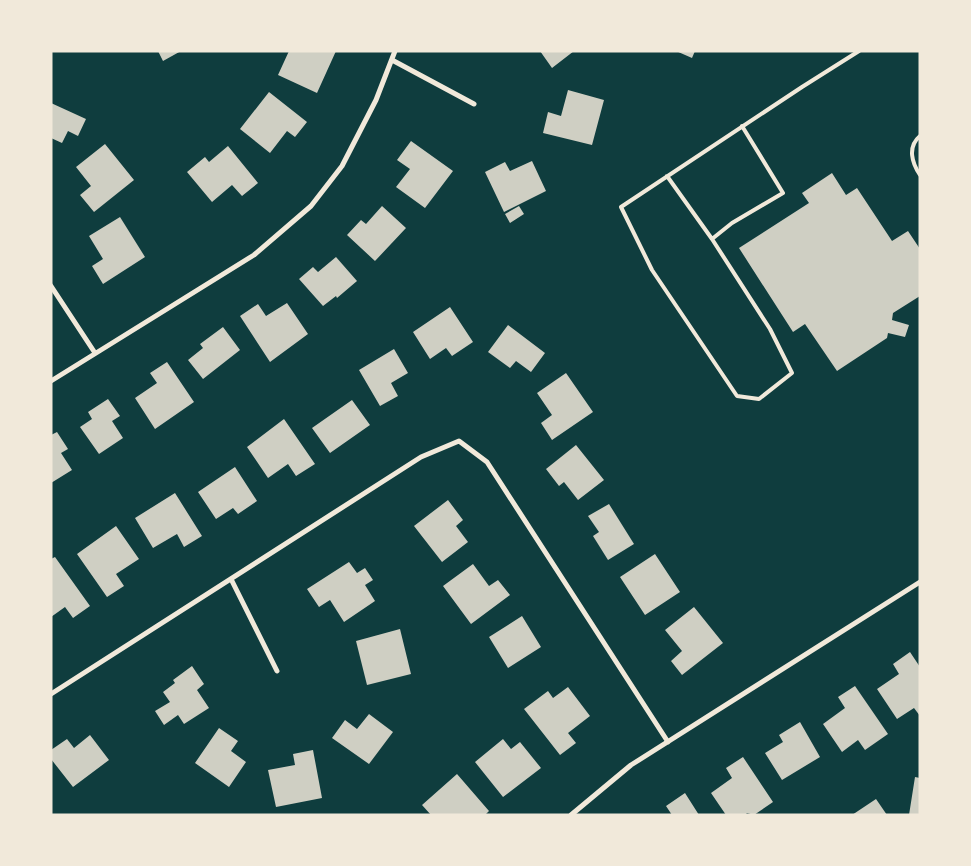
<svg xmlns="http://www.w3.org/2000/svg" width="971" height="866" font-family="'Titillium Web',sans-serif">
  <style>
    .building { fill: #cfcfc3 }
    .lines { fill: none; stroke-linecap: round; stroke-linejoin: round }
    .service { stroke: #f1e9da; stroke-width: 4 }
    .minor { stroke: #f1e9da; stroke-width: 5 }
  </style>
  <rect width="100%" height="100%" fill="#0f3d3e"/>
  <!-- building -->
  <path class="building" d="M 158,51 L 181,51 L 163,61 Z
    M 289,51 L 336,51 L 317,93 L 278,75 Z
    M 540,51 L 574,51 L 552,68 Z
    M 676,51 L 695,51 L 692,58 Z
    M 568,90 L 604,100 L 592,145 L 543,133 L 548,112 L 561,116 Z
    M 269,92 L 307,122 L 295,137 L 287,131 L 270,153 L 240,129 Z
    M 51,103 L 86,119 L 78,136 L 68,131 L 62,143 L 51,138 Z
    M 411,141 L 453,171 L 425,208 L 396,187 L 410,169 L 397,160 Z
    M 105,144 L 134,180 L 94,212 L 80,195 L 91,186 L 76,167 Z
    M 228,146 L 258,183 L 242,196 L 232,185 L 212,202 L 187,172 L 205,157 L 209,162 Z
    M 532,161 L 546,191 L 504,212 L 485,172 L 505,162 L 510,171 Z
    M 832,173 L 846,195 L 857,188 L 892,241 L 908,231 L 920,249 L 920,296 L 893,313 L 892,320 L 909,325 L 905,337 L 888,333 L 887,338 L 837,371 L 805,324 L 793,332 L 739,248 L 809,203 L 802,193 Z
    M 382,206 L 406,228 L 375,261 L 347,235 L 361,220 L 366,224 Z
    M 519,206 L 524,214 L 510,223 L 505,214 Z
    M 120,217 L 145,257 L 103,284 L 92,266 L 103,259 L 89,236 Z
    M 336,257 L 357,281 L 337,298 L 336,296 L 323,306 L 299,279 L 313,267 L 318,272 Z
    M 287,303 L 308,334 L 270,362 L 240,316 L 258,304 L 266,316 Z
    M 450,307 L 473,342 L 452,356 L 446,348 L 430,359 L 413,332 Z
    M 508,325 L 545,353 L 531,372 L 516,361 L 510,368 L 488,352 Z
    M 223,327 L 240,350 L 203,379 L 188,360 L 203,348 L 200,344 Z
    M 394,349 L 408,373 L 391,383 L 398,396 L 380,406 L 359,370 Z
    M 167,362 L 194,402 L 155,429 L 135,398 L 157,383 L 150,373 Z
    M 566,373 L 593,412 L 552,440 L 541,423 L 552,415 L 537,393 Z
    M 108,399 L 120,416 L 112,421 L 123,438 L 99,454 L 80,427 L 92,419 L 88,412 Z
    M 352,400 L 370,425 L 330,453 L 312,428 Z
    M 284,419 L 315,464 L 296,476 L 288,464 L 268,478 L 247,447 Z
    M 57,432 L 68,449 L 61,453 L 72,470 L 51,483 L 51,435 Z
    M 576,445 L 604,480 L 578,500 L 564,482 L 559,486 L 546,469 Z
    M 235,467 L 257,501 L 238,514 L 233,508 L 216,519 L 198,492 Z
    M 175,493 L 202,536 L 184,547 L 177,534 L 153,548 L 135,518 Z
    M 448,500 L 463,520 L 456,526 L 468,542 L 442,562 L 414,526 Z
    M 609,504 L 634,544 L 608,560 L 593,536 L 599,532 L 588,516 Z
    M 116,526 L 139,559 L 116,574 L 124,586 L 107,597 L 77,554 Z
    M 655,554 L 680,592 L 645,615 L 620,577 Z
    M 55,557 L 90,606 L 73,618 L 65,607 L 51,617 L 51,559 Z
    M 349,562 L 357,573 L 365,568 L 373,580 L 365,585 L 375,601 L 344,622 L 330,600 L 319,607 L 307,589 Z
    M 473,564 L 489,586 L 498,580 L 510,595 L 471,624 L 443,586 Z
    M 694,607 L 723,643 L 682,675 L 671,661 L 682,651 L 665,630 Z
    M 522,616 L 541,647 L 508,668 L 489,637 Z
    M 400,629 L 411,674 L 367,685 L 356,641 Z
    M 910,652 L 920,667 L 920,716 L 914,708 L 897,719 L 877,689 L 899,674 L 893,664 Z
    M 192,666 L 204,684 L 197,690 L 209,708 L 184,724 L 178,715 L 164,725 L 155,711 L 170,702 L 163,692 L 175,683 L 173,680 Z
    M 855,686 L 888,734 L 865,750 L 858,740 L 842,752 L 823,724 L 845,708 L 838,697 Z
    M 568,687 L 590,716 L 568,733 L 576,743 L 560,755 L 524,709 L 548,691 L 553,698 Z
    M 369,714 L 393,732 L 369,764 L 332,738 L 345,720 L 357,729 Z
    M 800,722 L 820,757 L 782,780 L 765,753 L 783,742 L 779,735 Z
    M 219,728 L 238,741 L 231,751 L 246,762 L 229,787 L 195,763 Z
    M 90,735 L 109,760 L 73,787 L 51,759 L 51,750 L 67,739 L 74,748 Z
    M 503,739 L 511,749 L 520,742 L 541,768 L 503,797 L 475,762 Z
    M 313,750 L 322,798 L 276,807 L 268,770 L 295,765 L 293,754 Z
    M 743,757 L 773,802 L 754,815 L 747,813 L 745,815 L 726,815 L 711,793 L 732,778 L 726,768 Z
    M 457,774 L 489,811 L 485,815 L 431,815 L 422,805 Z
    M 915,777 L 920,778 L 920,815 L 909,815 Z
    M 685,793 L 699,815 L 672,815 L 666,806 Z
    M 876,799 L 887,815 L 852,815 Z"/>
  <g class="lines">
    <!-- service -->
    <path class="service" d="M 742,126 L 783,193 L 732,223 L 712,239 L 770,329 L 792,373 L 759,399 L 737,396 L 652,270 L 621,207 L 802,87 L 859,51
      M 920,136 C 907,147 912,163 920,175
      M 667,176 L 712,239"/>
    <!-- minor -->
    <path class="minor" d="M 392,60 L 474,104
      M 51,286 L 95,353
      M 51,381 L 254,255 L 311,206 L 342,166 L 376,100 L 395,51
      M 231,579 L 277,671
      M 51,694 L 421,457 L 459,441 L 487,462 L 668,742
      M 571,815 L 631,765 L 920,582"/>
  </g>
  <!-- border -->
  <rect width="971" height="866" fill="none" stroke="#f1e9da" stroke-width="105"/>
</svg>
